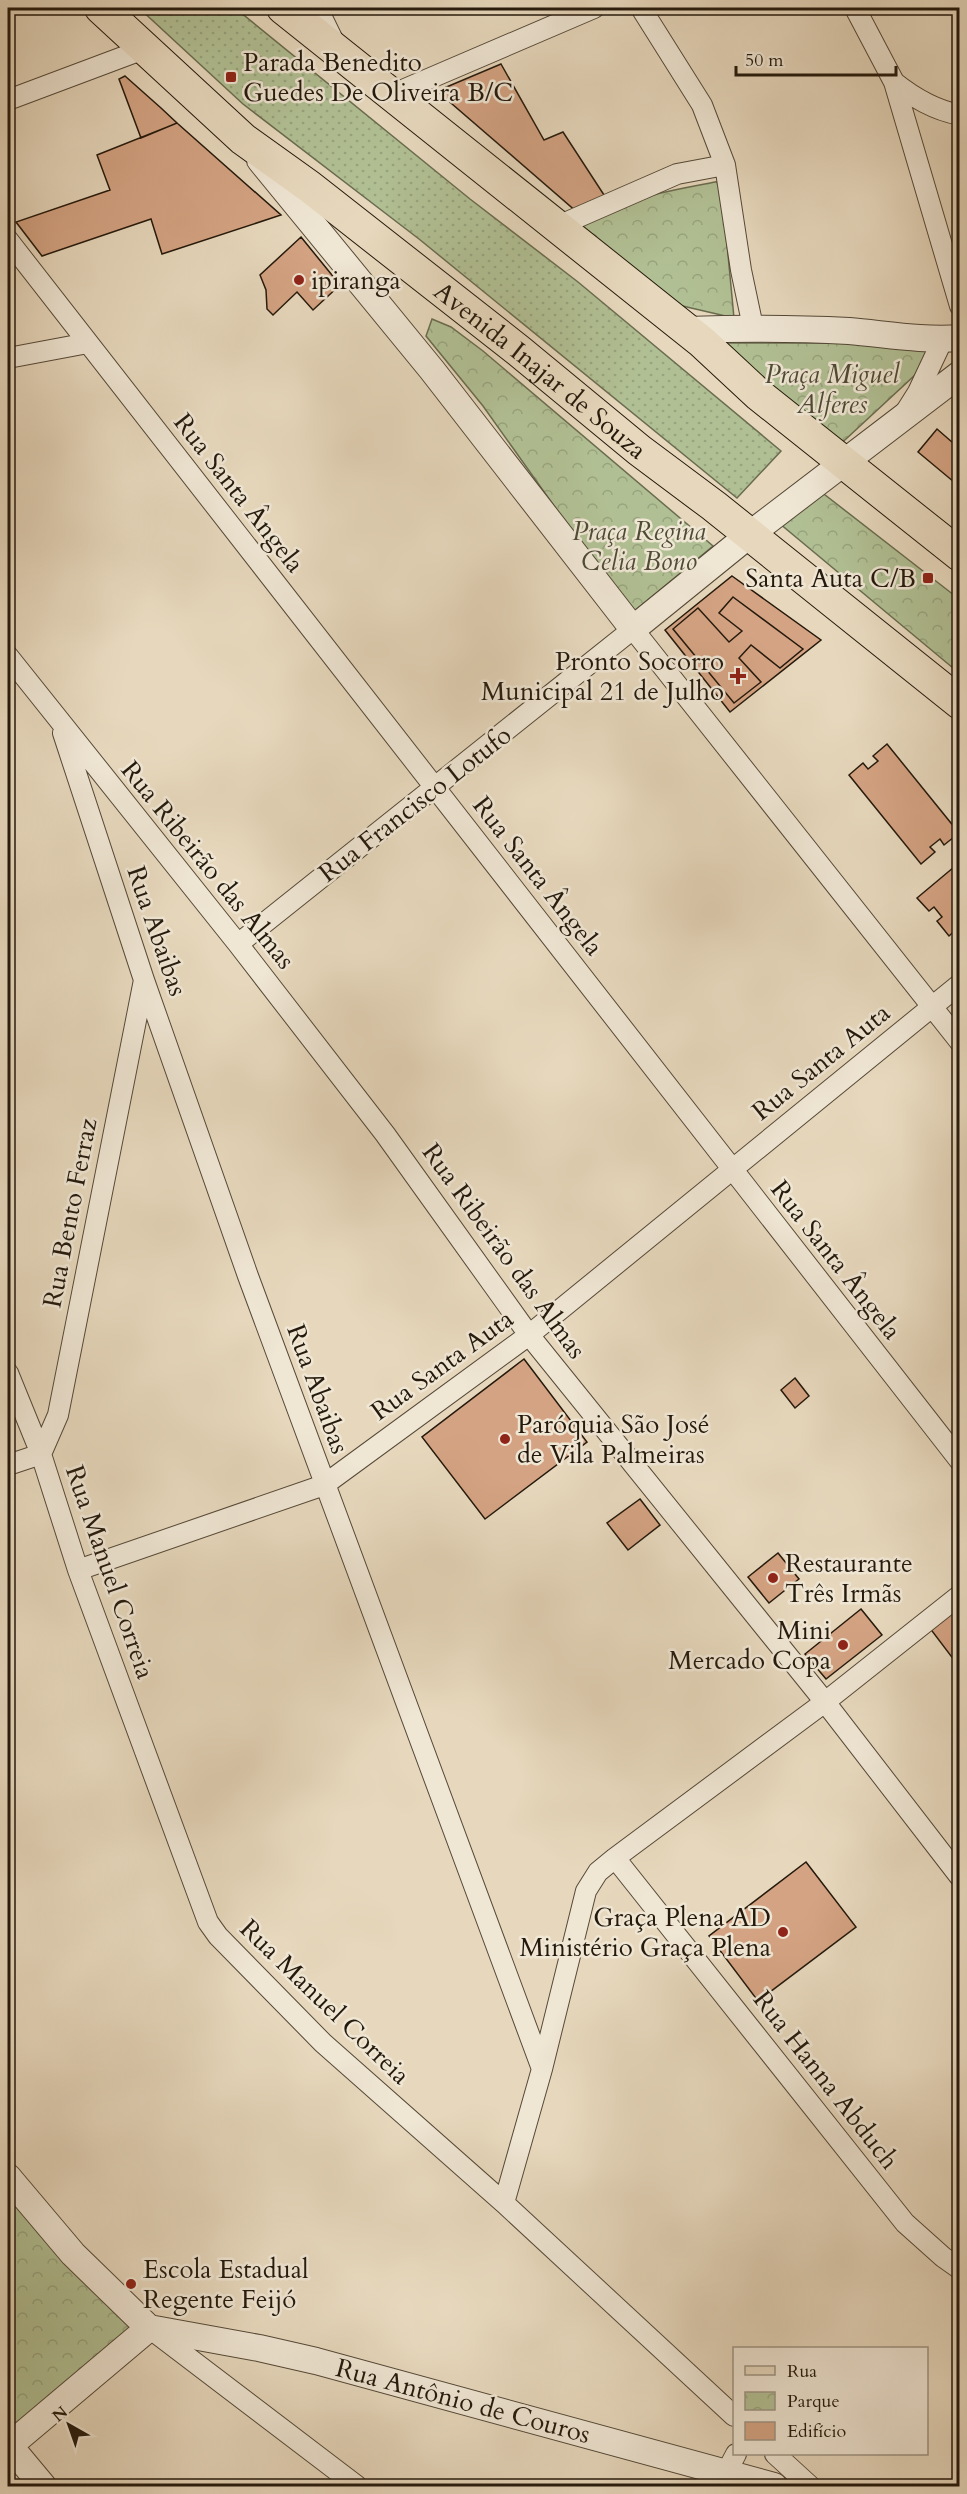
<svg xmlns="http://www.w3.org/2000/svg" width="967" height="2494" font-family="Cardo,serif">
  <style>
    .grass { fill: url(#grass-dots); stroke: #6a6c50; stroke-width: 1.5 }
    .park { fill: url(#park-crowns); stroke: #6a6c50; stroke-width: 1.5 }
    .building { fill: #d4a383; stroke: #24190c; stroke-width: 1.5 }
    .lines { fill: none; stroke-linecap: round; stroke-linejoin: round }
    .minor-casing { stroke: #554938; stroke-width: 22 }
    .tertiary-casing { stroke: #554938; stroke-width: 28 }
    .primary-casing { stroke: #24190c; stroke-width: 34 }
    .minor { stroke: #efe6d4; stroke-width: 20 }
    .tertiary { stroke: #efe6d4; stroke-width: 26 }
    .primary { stroke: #e7d8bd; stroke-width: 32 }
    .poi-dot { fill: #8f2418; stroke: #efe6d4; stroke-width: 2 }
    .labels { text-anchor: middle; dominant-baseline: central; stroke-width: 5; stroke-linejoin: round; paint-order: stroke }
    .poi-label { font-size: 26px; fill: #24190c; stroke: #efe6d4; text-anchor: start }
    .street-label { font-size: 26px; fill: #24190c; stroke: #efe6d4 }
    .park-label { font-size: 26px; font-style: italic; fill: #4e4b35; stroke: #efe6d4 }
  </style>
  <defs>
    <pattern id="grass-dots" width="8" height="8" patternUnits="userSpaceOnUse" patternTransform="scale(1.5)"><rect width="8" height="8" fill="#b1c094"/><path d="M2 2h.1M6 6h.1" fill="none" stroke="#98a47e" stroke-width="1.8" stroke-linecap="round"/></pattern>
    <pattern id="park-crowns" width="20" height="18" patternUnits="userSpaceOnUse" patternTransform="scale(1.5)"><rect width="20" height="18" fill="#b1c094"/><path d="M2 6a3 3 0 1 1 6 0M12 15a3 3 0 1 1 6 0" fill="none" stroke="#98a47e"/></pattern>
  </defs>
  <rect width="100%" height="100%" fill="#e7d8bd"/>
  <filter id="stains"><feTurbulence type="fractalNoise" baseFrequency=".00333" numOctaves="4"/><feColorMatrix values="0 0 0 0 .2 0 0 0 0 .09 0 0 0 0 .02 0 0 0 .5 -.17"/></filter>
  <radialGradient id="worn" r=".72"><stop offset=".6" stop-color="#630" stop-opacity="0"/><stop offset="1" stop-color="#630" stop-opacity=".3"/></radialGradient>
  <!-- grass -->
  <path class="grass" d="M 139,8 L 235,8 L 470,199 L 578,282 L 781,451 L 737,498 L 419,239 L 243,104 Z"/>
  <!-- park -->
  <path class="park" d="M 721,181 L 734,318 L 657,300 L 573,231 C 619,198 667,191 721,181 Z
    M 432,319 L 451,327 L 483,351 L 713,546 L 631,614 L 483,406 L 426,336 Z
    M 707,343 L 842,343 L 931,349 L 915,375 L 833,451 Z
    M 820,491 L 959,599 L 959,673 L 779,523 Z
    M 8,2177 L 149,2328 L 8,2444 Z"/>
  <!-- building -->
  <path class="building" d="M 501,64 L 544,140 L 563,132 L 606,198 L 577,212 L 437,91 Z
    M 125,76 L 161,108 L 177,123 L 141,138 L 119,79 Z
    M 177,123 L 281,215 L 162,254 L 151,219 L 42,256 L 16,222 L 110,190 L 97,155 Z
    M 301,237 L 340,285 L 313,310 L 297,292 L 273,315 L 267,309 L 266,290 L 260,275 Z
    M 937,429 L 960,449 L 960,487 L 918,452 Z
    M 732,576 L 821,640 L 730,712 L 665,630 Z
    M 733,597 L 803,649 L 780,668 L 751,645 L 739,658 L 761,682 L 734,703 L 673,629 L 698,608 L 729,642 L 742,631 L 719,613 Z
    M 887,744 L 959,833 L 944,845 L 940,839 L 930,847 L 935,852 L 921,864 L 849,775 L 863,763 L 868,769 L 878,761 L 873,756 Z
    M 960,862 L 960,926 L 949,936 L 937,921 L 942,917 L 934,907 L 929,911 L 917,898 Z
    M 524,1359 L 587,1442 L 485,1519 L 422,1437 Z
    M 795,1378 L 809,1396 L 795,1408 L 781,1390 Z
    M 640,1499 L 660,1525 L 628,1550 L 607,1523 Z
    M 778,1553 L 799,1579 L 769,1603 L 748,1577 Z
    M 960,1603 L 960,1655 L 954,1660 L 929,1627 Z
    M 861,1609 L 882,1635 L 826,1679 L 805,1654 Z
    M 806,1862 L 856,1927 L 758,2001 L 709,1936 Z"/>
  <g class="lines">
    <!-- minor casing -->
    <g class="minor-casing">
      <path id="minor" d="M 641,8 L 702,105 L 725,165 L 741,270 L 753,327
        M 855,8 L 894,82 L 960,306
        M 894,82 C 914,98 934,110 960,115
        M 391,95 L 594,8
        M 8,100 L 144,49
        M 558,226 L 677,174 L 725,165
        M 8,240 L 960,1461
        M 8,358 L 88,343
        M 906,411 L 918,392 L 943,339
        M 8,656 L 238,944 L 385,1134 L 529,1335 L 825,1702 L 960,1877
        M 63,733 L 144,980 L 248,1276 L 542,2069
        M 238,944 L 633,629 L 960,1042
        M 8,1373 L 41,1454 L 78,1570 L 208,1922 L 218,1936 L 323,2043 L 504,2203 L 734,2416
        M 8,1465 L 41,1454 L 58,1415 L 144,980
        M 78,1570 L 324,1485 L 529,1335 L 960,984
        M 615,1858 L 905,2223 L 943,2257 L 960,2269
        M 504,2203 L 542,2069 L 586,1891 L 598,1872 L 615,1858 L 825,1702 L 960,1595
        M 152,2330 L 357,2486
        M 775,2454 L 810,2486
        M 726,2473 L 736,2454"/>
    </g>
    <!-- tertiary casing -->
    <g class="tertiary-casing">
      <path id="tertiary" d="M 314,8 L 333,47
        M 260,160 L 432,370 L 633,629 L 749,535 L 960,374
        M 686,330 C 741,328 794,328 849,331 C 885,334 923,341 960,338
        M 8,2177 L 73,2254 L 149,2328
        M 149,2328 L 259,2348 L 316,2361 L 774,2486
        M 8,2444 L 43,2486
        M 9,2446 L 149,2328"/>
    </g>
    <!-- primary casing -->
    <g class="primary-casing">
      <g id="primary">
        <path id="s1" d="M 101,8 L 243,139 L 310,187 L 519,351 L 639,450 L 714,506 L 960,703"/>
        <path d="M 283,8 L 702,342 L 759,395 L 960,555"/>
      </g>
    </g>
    <!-- minor -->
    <use href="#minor" class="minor"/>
    <!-- tertiary -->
    <use href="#tertiary" class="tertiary"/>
    <!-- primary -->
    <use href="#primary" class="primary"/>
  </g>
  <!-- markers -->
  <g class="poi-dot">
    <rect x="225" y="71" width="12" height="12" rx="3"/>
    <circle cx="299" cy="280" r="6"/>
    <rect x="922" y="572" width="12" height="12" rx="3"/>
    <path d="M735 667h6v6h6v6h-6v6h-6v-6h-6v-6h6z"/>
    <circle cx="505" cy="1439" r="6"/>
    <circle cx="773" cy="1578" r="6"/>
    <circle cx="843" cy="1645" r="6"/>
    <circle cx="783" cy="1932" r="6"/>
    <circle cx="131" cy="2284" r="6"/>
  </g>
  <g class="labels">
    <!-- poi labels -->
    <g class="poi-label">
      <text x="243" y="62">Parada Benedito<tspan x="243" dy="30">Guedes De Oliveira B/C</tspan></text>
      <text x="311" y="280">ipiranga</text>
      <text x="916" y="578" text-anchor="end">Santa Auta C/B</text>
      <text x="724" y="661" text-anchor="end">Pronto Socorro<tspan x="724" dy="30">Municipal 21 de Julho</tspan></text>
      <text x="517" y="1424">Paróquia São José<tspan x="517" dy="30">de Vila Palmeiras</tspan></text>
      <text x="785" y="1563">Restaurante<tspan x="785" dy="30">Três Irmãs</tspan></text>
      <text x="831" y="1630" text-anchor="end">Mini<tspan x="831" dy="30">Mercado Copa</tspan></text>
      <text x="771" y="1917" text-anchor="end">Graça Plena AD<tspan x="771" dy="30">Ministério Graça Plena</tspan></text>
      <text x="143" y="2269">Escola Estadual<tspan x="143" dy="30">Regente Feijó</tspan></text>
    </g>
    <!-- street labels -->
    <g class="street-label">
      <text stroke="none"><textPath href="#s1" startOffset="570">Avenida Inajar de Souza</textPath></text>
      <text transform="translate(239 493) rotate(52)">Rua Santa Ângela</text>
      <text transform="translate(415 804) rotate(-38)">Rua Francisco Lotufo</text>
      <text transform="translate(208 865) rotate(51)">Rua Ribeirão das Almas</text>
      <text transform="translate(538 876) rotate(52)">Rua Santa Ângela</text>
      <text transform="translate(157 931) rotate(71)">Rua Abaibas</text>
      <text transform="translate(821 1062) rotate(-39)">Rua Santa Auta</text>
      <text transform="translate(70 1213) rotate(-79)">Rua Bento Ferraz</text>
      <text transform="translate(504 1251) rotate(54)">Rua Ribeirão das Almas</text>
      <text transform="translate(836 1260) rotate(52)">Rua Santa Ângela</text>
      <text transform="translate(442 1365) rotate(-36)">Rua Santa Auta</text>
      <text transform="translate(318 1389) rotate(70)">Rua Abaibas</text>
      <text transform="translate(110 1572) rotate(71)">Rua Manuel Correia</text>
      <text transform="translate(325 2002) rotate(44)">Rua Manuel Correia</text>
      <text transform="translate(826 2080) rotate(52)">Rua Hanna Abduch</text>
      <text transform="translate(463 2401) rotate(15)">Rua Antônio de Couros</text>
    </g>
    <!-- park labels -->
    <g class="park-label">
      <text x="832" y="374">Praça Miguel<tspan x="832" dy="30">Alferes</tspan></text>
      <text x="639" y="531">Praça Regina<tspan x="639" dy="30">Celia Bono</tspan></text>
    </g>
  </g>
  <!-- margin -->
  <rect width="967" height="2494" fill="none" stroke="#e7d8bd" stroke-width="30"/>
  <rect x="9" y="9" width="949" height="2476" fill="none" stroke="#24190c" stroke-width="3"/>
  <rect x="15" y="15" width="937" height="2464" fill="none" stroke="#24190c" stroke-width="1.5"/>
  <!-- legend -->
  <rect x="733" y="2347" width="195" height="108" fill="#efe6d4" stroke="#9e9484" stroke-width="1.5"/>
  <rect x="745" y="2366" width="30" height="9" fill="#e7d8bd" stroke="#9e9484" stroke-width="1.5"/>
  <text x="787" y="2377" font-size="18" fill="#24190c">Rua</text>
  <rect x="745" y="2392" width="30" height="18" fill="url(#park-crowns)" stroke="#9e9484" stroke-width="1.5"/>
  <text x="787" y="2407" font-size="18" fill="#24190c">Parque</text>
  <rect x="745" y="2422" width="30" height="18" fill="#d4a383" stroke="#9e9484" stroke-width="1.5"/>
  <text x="787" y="2437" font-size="18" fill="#24190c">Edifício</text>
  <!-- north arrow -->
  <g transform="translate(69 2425) rotate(320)" stroke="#efe6d4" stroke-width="4.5" paint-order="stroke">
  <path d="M0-4.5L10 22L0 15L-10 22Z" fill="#24190c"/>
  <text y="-9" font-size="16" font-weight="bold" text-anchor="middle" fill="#24190c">N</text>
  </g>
  <!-- scale -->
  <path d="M736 66v9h160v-9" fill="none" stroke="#24190c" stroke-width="3"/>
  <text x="745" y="66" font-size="18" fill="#24190c" stroke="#efe6d4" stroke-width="4.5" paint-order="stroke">50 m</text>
  <rect width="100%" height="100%" filter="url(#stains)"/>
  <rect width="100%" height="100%" fill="url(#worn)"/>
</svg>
